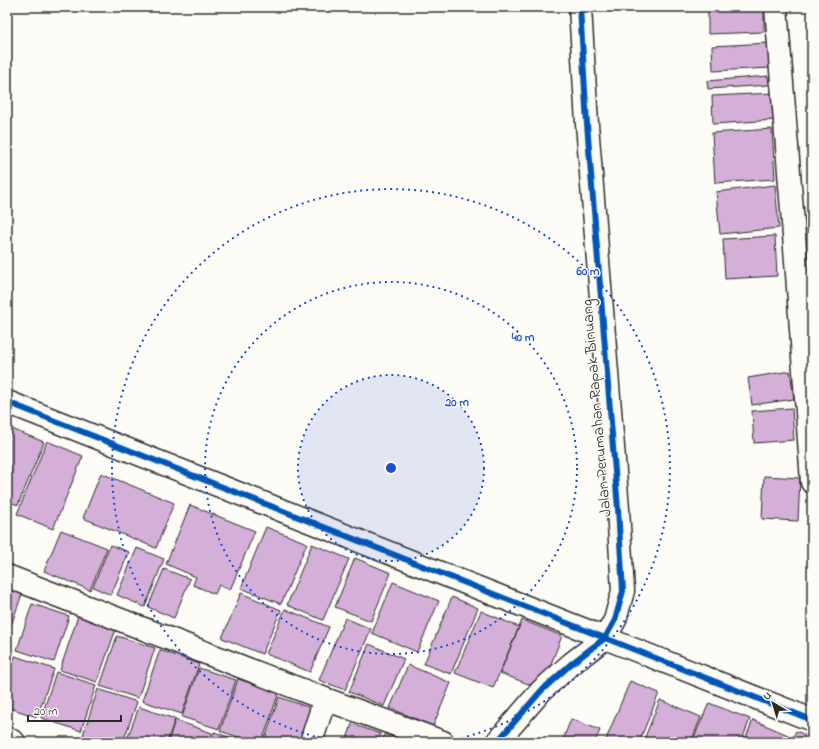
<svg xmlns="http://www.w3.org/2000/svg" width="819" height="749" font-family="'Indie Flower',sans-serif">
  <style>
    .building { fill: #d4afd8; stroke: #2b2b2b }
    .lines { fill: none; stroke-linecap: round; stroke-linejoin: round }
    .street-casing { stroke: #2b2b2b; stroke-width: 25 }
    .street { stroke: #fdfcf7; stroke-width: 22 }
    .cycleway-casing { stroke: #fdfcf7; stroke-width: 8 }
    .cycleway { stroke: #0057b8; stroke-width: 6 }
    .ring { fill: none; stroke: #1d4ed8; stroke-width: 2; stroke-dasharray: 2 4 }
    .labels { text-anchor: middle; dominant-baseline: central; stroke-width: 3; stroke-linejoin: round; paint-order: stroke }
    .street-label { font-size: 16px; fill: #2b2b2b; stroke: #fdfcf7 }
    .centre { fill: #1d4ed8; stroke: #fdfcf7; stroke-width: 2 }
    .ring-label { font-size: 12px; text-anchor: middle; font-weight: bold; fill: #1d4ed8; stroke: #fdfcf7; stroke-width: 3; stroke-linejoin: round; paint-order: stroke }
  </style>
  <rect width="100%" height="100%" fill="#fdfcf7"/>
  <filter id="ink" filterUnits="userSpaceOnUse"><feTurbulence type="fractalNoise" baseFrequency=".025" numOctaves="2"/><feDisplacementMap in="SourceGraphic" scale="8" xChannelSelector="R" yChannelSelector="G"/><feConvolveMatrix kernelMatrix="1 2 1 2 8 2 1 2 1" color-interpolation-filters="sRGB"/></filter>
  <g filter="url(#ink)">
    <!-- building -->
    <path class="building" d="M 764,9 L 764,32 L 708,34 L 708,10 Z
      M 769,43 L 770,68 L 713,71 L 712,46 Z
      M 768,76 L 769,85 L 708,89 L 707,81 Z
      M 774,93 L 775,120 L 713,124 L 712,96 Z
      M 772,129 L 775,179 L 715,183 L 712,133 Z
      M 775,185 L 779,228 L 720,234 L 716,192 Z
      M 775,236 L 777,276 L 725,279 L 723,239 Z
      M 790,371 L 794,399 L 752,405 L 748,378 Z
      M 792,408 L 794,440 L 754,443 L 752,411 Z
      M 7,427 L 44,442 L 18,505 L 7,501 Z
      M 47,441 L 83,456 L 53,529 L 17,514 Z
      M 101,473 L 174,503 L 156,548 L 83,518 Z
      M 764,476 L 800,478 L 798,521 L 762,519 Z
      M 190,505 L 255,531 L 230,590 L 219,585 L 215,594 L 193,585 L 196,577 L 166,564 Z
      M 266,527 L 307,543 L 281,604 L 241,588 Z
      M 61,530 L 107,548 L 90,590 L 44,571 Z
      M 312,544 L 349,559 L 323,620 L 287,605 Z
      M 110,545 L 129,552 L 111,595 L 93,587 Z
      M 137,548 L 164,559 L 145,607 L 117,595 Z
      M 355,558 L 391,573 L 371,621 L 335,607 Z
      M 164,569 L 190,579 L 174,618 L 148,607 Z
      M 393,582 L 439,601 L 417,652 L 372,633 Z
      M 7,586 L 23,591 L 7,637 Z
      M 241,593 L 281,610 L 262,654 L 222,638 Z
      M 452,597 L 478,608 L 451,674 L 424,664 Z
      M 32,604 L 69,616 L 54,662 L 17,650 Z
      M 285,609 L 329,627 L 310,672 L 266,654 Z
      M 481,611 L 519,627 L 493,688 L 455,673 Z
      M 78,616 L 116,629 L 97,682 L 60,670 Z
      M 345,618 L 371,629 L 345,690 L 319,680 Z
      M 522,620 L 562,636 L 541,689 L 500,673 Z
      M 117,636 L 155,648 L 138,698 L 100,686 Z
      M 369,644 L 404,659 L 384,706 L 349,692 Z
      M 160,650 L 199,664 L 182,714 L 142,701 Z
      M 15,656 L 54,669 L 37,717 L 7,707 L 7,679 Z
      M 408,665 L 451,683 L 433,726 L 390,708 Z
      M 199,668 L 236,680 L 219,729 L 182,717 Z
      M 56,672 L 96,685 L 81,731 L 41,718 Z
      M 238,679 L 279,692 L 262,742 L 253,742 L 220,731 Z
      M 630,681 L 659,693 L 639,742 L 605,742 Z
      M 98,689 L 137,702 L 123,742 L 94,742 L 82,738 Z
      M 279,697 L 319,711 L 309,742 L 264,742 Z
      M 660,700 L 701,717 L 691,742 L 643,742 Z
      M 709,703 L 750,719 L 741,742 L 692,742 Z
      M 139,707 L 175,719 L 167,742 L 126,742 Z
      M 571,719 L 600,730 L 595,742 L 562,742 Z
      M 175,720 L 212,733 L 209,742 L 168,742 Z
      M 753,720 L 788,735 L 785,742 L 744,742 Z
      M 352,724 L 381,734 L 378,742 L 346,742 Z
      M 796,731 L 812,738 L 812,742 L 791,742 Z
      M 214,732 L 243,742 L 211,742 Z
      M 385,734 L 407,741 L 407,742 L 382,742 Z"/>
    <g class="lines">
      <!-- street casing -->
      <g class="street-casing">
        <path id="street" d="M 580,7 L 587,124 L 618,509 L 623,591 L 615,620 L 605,638 L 812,720
          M 776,7 L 797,274 L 812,482
          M 7,402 L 605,638 L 571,664 L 541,691 L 497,742
          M 7,576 L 325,699 L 443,742
          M 7,738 L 14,742
          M 311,742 L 325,699"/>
      </g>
      <!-- street -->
      <use href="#street" class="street"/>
      <!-- cycleway casing -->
      <g class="cycleway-casing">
        <path id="cycleway" d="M 580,7 L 587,124 L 618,509 L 623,591 L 615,620 L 605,638 L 812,720
          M 7,402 L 605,638 L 571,664 L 541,691 L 497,742"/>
      </g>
      <!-- cycleway -->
      <use href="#cycleway" class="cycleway"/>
    </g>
  </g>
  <!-- distance rings -->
  <circle cx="391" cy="468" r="93" fill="#1d4ed8" fill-opacity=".12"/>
  <g class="ring">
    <circle cx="391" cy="468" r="93"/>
    <circle cx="391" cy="468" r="186"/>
    <path d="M338 742A279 279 0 1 1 444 742"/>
  </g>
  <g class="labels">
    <!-- street labels -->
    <g class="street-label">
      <text transform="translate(597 408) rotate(-95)">Jalan Perumahan Rapak Binuang</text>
    </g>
  </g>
  <circle cx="391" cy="468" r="6" class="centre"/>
  <g class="ring-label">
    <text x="588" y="275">60 m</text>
    <text x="523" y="341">40 m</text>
    <text x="457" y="406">20 m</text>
  </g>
  <!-- margin -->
  <rect width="819" height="749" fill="none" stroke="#fdfcf7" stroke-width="24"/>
  <rect x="12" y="12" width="795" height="725" fill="none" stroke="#2b2b2b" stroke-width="1.5" filter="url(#ink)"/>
  <!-- north arrow -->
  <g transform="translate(773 703) rotate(322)" stroke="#fdfcf7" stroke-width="3" paint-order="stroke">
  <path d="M0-3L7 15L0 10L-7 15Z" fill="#2b2b2b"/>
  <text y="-6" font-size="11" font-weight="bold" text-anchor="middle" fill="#2b2b2b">U</text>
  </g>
  <!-- scale -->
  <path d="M28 715v6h93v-6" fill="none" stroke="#2b2b2b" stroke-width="2"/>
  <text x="34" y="715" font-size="12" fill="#2b2b2b" stroke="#fdfcf7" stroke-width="3" paint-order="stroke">20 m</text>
</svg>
